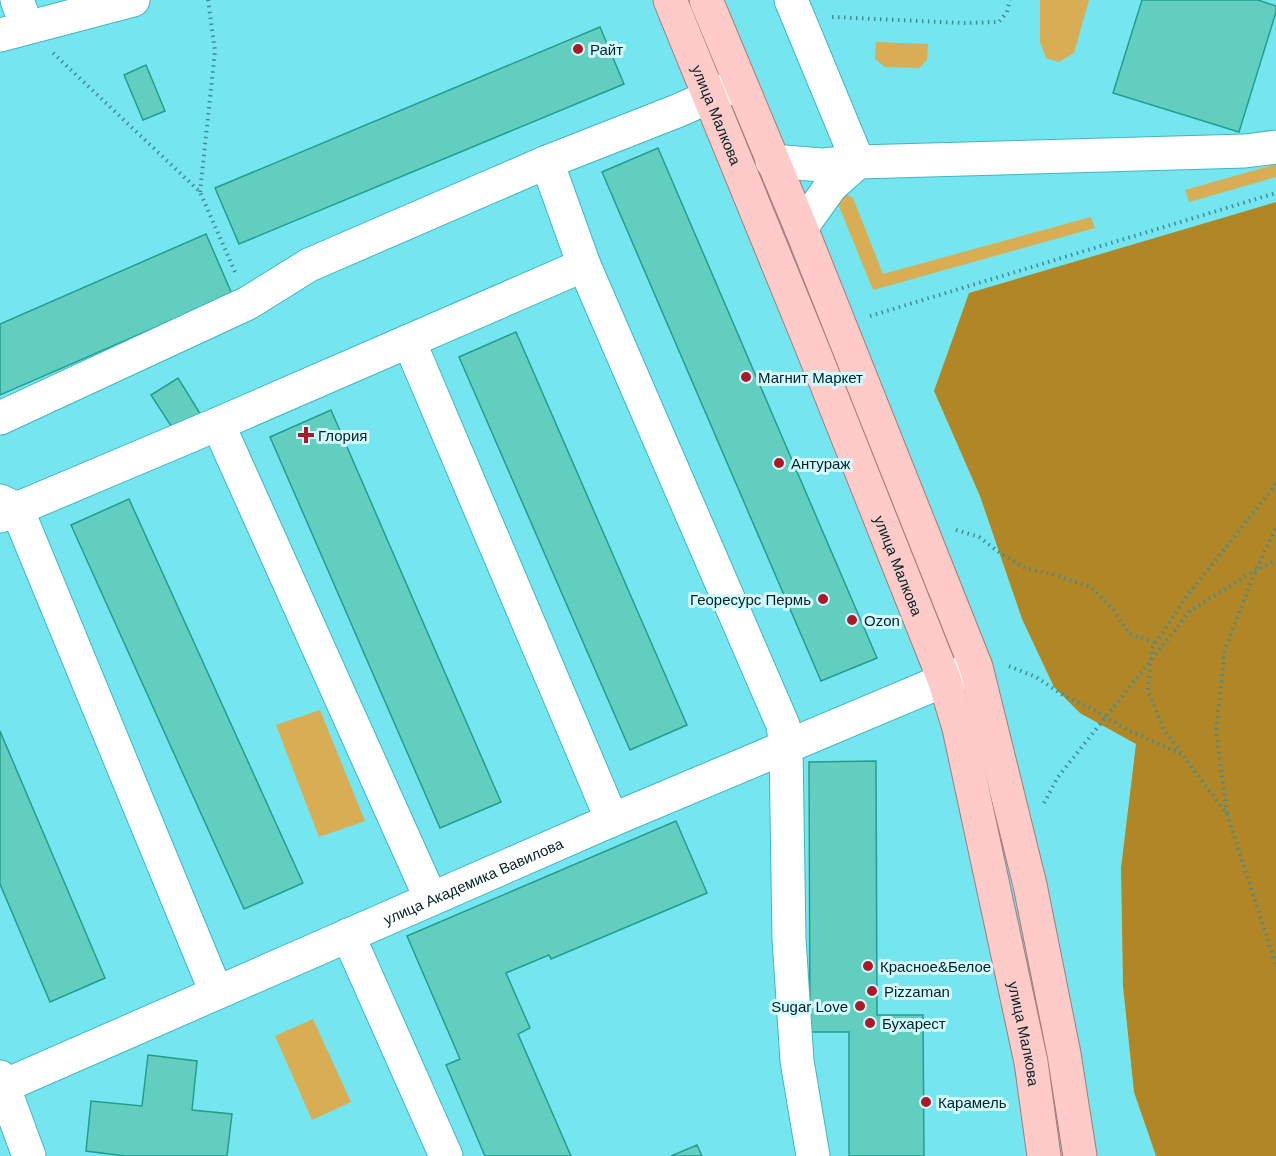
<svg xmlns="http://www.w3.org/2000/svg" width="1276" height="1156" font-family="Helvetica,sans-serif">
  <style>
    .green { fill: #d8ad53 }
    .forest { fill: #b08626 }
    .building { fill: #61cebf; stroke: #249d8f; stroke-width: 1.5 }
    .lines { fill: none; stroke-linecap: round; stroke-linejoin: round }
    .minor-casing { stroke: #40b6c0; stroke-width: 35 }
    .major-casing { stroke: #a67a78; stroke-width: 35 }
    .path { stroke: #408e95; stroke-width: 4; stroke-dasharray: 1.5 4.5; stroke-linecap: butt }
    .minor { stroke: #fff; stroke-width: 33 }
    .major { stroke: #ffcbc8; stroke-width: 33 }
    .poi-dot { fill: #ad1928; stroke: #d3fbff; stroke-width: 2 }
    .labels { text-anchor: middle; dominant-baseline: central; stroke-width: 6; stroke-linejoin: round; paint-order: stroke }
    .poi-label { font-size: 15px; fill: #002326; stroke: #d3fbff; text-anchor: start }
    .street-label { font-size: 15px; fill: #002326; stroke: #d3fbff }
  </style>
  <rect width="100%" height="100%" fill="#75e6f0"/>
  <!-- green -->
  <path class="green" d="M 1040,0 L 1089,0 L 1074,53 L 1059,62 L 1046,58 L 1040,42 Z
    M 876,42 L 928,44 L 927,60 L 919,68 L 885,67 L 875,59 Z
    M 1276,164 L 1276,177 L 1189,202 L 1185,190 Z
    M 834,194 L 846,194 L 853,198 L 883,274 L 1091,217 L 1095,228 L 873,290 Z
    M 320,710 L 365,821 L 319,837 L 276,725 Z
    M 313,1019 L 351,1102 L 312,1120 L 275,1036 Z"/>
  <!-- forest -->
  <path class="forest" d="M 1276,202 L 1276,1156 L 1156,1156 L 1134,1092 L 1123,986 L 1121,868 L 1136,744 L 1080,713 L 1054,687 L 1022,619 L 980,496 L 934,391 L 969,293 Z"/>
  <!-- building -->
  <path class="building" d="M 1142,0 L 1258,0 L 1276,6 L 1276,12 L 1239,132 L 1113,93 Z
    M 600,27 L 624,84 L 239,244 L 215,188 Z
    M 146,65 L 165,111 L 143,120 L 124,75 Z
    M 658,148 L 877,658 L 821,681 L 602,172 Z
    M 206,234 L 232,294 L 0,395 L 0,324 Z
    M 516,332 L 687,725 L 630,750 L 459,357 Z
    M 178,378 L 201,415 L 175,432 L 151,395 Z
    M 331,410 L 501,802 L 440,828 L 270,437 Z
    M 129,499 L 303,883 L 244,909 L 71,525 Z
    M 0,731 L 105,978 L 50,1002 L 0,884 Z
    M 876,761 L 877,1015 L 923,1015 L 924,1156 L 849,1156 L 849,1032 L 810,1032 L 809,762 Z
    M 676,821 L 707,893 L 551,959 L 549,955 L 506,973 L 530,1028 L 518,1034 L 571,1156 L 485,1156 L 446,1065 L 460,1059 L 407,936 Z
    M 148,1055 L 197,1061 L 192,1110 L 232,1114 L 227,1156 L 125,1156 L 86,1151 L 91,1101 L 142,1106 Z
    M 697,1145 L 702,1156 L 671,1156 Z"/>
  <g class="lines">
    <!-- minor casing -->
    <g class="minor-casing">
      <g id="minor">
        <path d="M 17,0 L 27,27"/>
        <path d="M 791,0 L 858,162 L 1245,151 L 1276,147"/>
        <path d="M 0,35 L 133,0"/>
        <path d="M 772,161 L 822,165 L 858,162 L 831,186 L 801,228"/>
        <path d="M 547,162 L 584,265 L 783,725 L 786,748 L 789,939 L 797,1061 L 813,1156"/>
        <path d="M 409,341 L 612,820"/>
        <path d="M 0,418 L 248,303 L 309,265 L 547,162 L 677,111 L 736,85"/>
        <path d="M 218,424 L 431,899"/>
        <path d="M 0,501 L 17,509 L 216,992"/>
        <path d="M 0,516 L 218,424 L 584,265"/>
        <path d="M 348,935 L 446,1156"/>
        <path d="M 0,1077 L 29,1156"/>
        <path id="s1" d="M 4,1086 L 612,820 L 971,669"/>
      </g>
    </g>
    <!-- major casing -->
    <g class="major-casing">
      <g id="major">
        <path id="s2" d="M 670,0 L 811,345 L 944,679 L 959,728 L 1031,1062 L 1044,1156"/>
        <path d="M 706,0 L 801,228 L 976,667 L 1030,885 L 1064,1054 L 1080,1156"/>
      </g>
    </g>
    <!-- path -->
    <path class="path" d="M 832,17 L 964,23 L 999,22 L 1007,12 L 1010,0
      M 53,53 L 200,192 L 236,274
      M 200,192 L 215,51 L 208,0
      M 870,316 L 1276,193
      M 1276,484 L 1187,596 L 1152,648 L 1148,690 L 1164,730 L 1227,814 L 1276,965
      M 956,530 L 979,537 L 1000,553 L 1027,569 L 1052,574 L 1091,587 L 1111,607 L 1130,634 L 1156,643
      M 1009,666 L 1036,677 L 1063,695 L 1090,708 L 1128,730 L 1183,755
      M 1044,803 L 1058,777 L 1190,611 L 1256,570 L 1276,560
      M 1227,813 L 1216,731 L 1225,649 L 1256,570 L 1276,527"/>
    <!-- minor -->
    <use href="#minor" class="minor"/>
    <!-- major -->
    <use href="#major" class="major"/>
  </g>
  <!-- markers -->
  <g class="poi-dot">
    <circle cx="578" cy="49" r="6"/>
    <circle cx="746" cy="377" r="6"/>
    <path d="M303 426h6v6h6v6h-6v6h-6v-6h-6v-6h6z"/>
    <circle cx="779" cy="463" r="6"/>
    <circle cx="823" cy="599" r="6"/>
    <circle cx="852" cy="620" r="6"/>
    <circle cx="868" cy="966" r="6"/>
    <circle cx="872" cy="991" r="6"/>
    <circle cx="860" cy="1006" r="6"/>
    <circle cx="870" cy="1023" r="6"/>
    <circle cx="926" cy="1102" r="6"/>
  </g>
  <g class="labels">
    <!-- poi labels -->
    <g class="poi-label">
      <text x="590" y="49">Райт</text>
      <text x="758" y="377">Магнит Маркет</text>
      <text x="318" y="435">Глория</text>
      <text x="791" y="463">Антураж</text>
      <text x="811" y="599" text-anchor="end">Георесурс Пермь</text>
      <text x="864" y="620">Ozon</text>
      <text x="880" y="966">Красное&amp;Белое</text>
      <text x="884" y="991">Pizzaman</text>
      <text x="848" y="1006" text-anchor="end">Sugar Love</text>
      <text x="882" y="1023">Бухарест</text>
      <text x="938" y="1102">Карамель</text>
    </g>
    <!-- street labels -->
    <g class="street-label">
      <text stroke="none"><textPath href="#s2" startOffset="124">улица Малкова</textPath></text>
      <text stroke="none"><textPath href="#s2" startOffset="610">улица Малкова</textPath></text>
      <text stroke="none"><textPath href="#s1" startOffset="512">улица Академика Вавилова</textPath></text>
      <text stroke="none"><textPath href="#s2" startOffset="1096">улица Малкова</textPath></text>
    </g>
  </g>
</svg>
